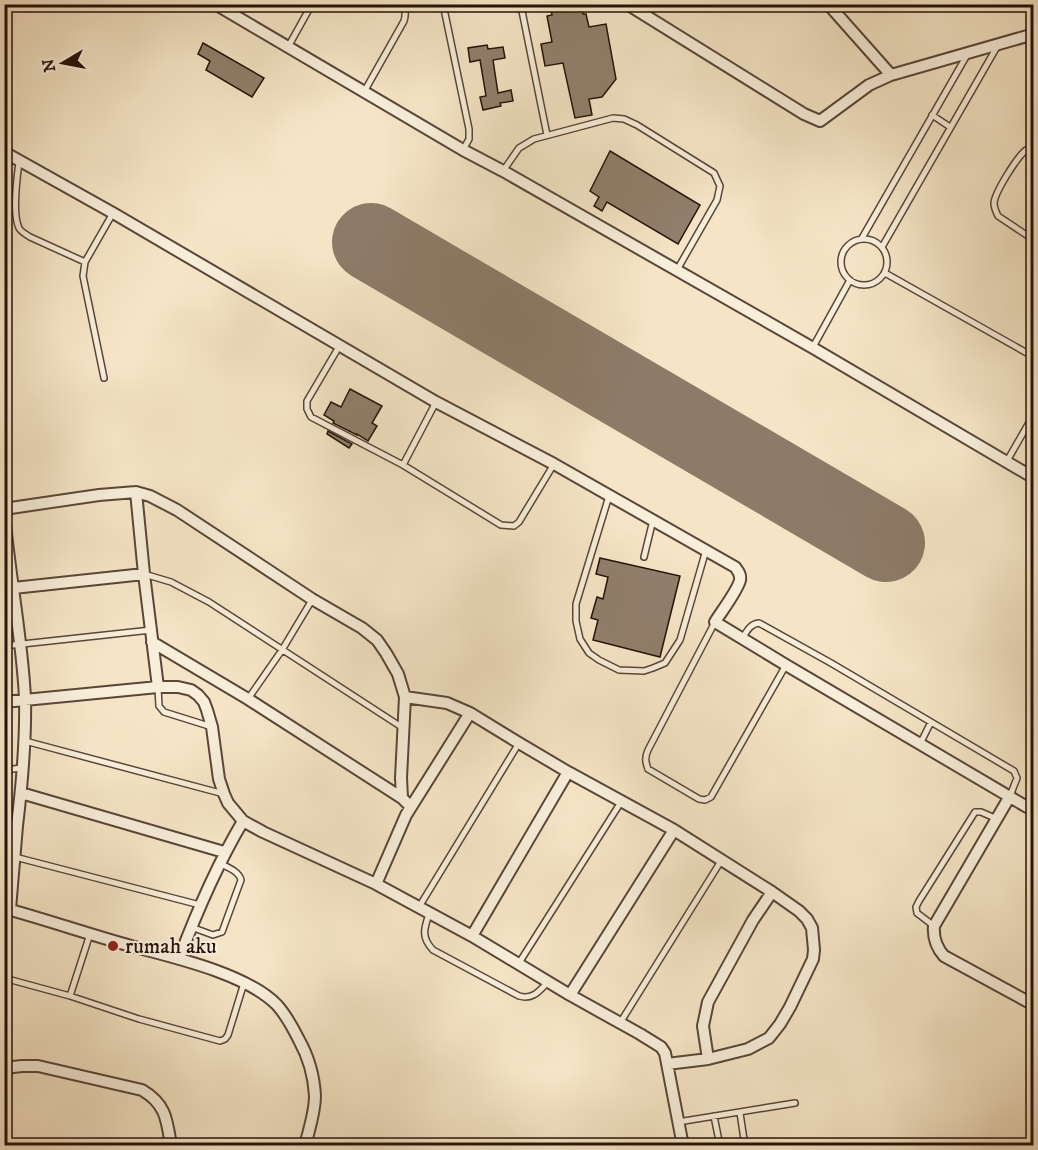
<svg xmlns="http://www.w3.org/2000/svg" width="1038" height="1150" font-family="'IM FELL DW Pica',serif">
  <style>
    .lines { fill: none; stroke-linecap: round; stroke-linejoin: round }
    .runway { stroke: #8d7b68; stroke-width: 78 }
    .building { fill: #917f6c; stroke: #25110a; stroke-width: 1.5 }
    .lane-casing { stroke: #594639; stroke-width: 8 }
    .street-casing { stroke: #594639; stroke-width: 14 }
    .lane { stroke: #f8eeda; stroke-width: 5 }
    .street { stroke: #f8eeda; stroke-width: 10 }
    .poi-dot { fill: #8f2418; stroke: #f8eeda; stroke-width: 2 }
    .labels { text-anchor: middle; dominant-baseline: central; stroke-width: 4.5; stroke-linejoin: round; paint-order: stroke }
    .poi-label { font-size: 22px; fill: #25110a; stroke: #f8eeda; text-anchor: start }
  </style>
  <rect width="100%" height="100%" fill="#f5e5c6"/>
  <filter id="stains"><feTurbulence type="fractalNoise" baseFrequency=".00333" numOctaves="4"/><feColorMatrix values="0 0 0 0 .2 0 0 0 0 .09 0 0 0 0 .02 0 0 0 .5 -.17"/></filter>
  <radialGradient id="worn" r=".72"><stop offset=".6" stop-color="#630" stop-opacity="0"/><stop offset="1" stop-color="#630" stop-opacity=".3"/></radialGradient>
  <g class="lines">
    <!-- runway -->
    <path class="runway" d="M 371,242 L 886,543"/>
  </g>
  <!-- building -->
  <path class="building" d="M 550,4 L 568,4 L 569,10 L 581,7 L 583,14 L 586,14 L 589,27 L 606,24 L 616,79 L 602,97 L 589,99 L 592,115 L 575,118 L 563,63 L 545,66 L 541,44 L 552,42 L 547,16 L 552,15 Z
    M 203,43 L 264,78 L 252,97 L 206,70 L 210,61 L 198,54 Z
    M 487,45 L 488,49 L 503,47 L 505,58 L 493,60 L 498,93 L 511,90 L 513,101 L 500,103 L 501,106 L 483,110 L 480,97 L 486,96 L 480,60 L 470,62 L 468,48 Z
    M 610,151 L 700,205 L 678,244 L 607,202 L 602,211 L 594,206 L 599,197 L 590,191 Z
    M 350,389 L 382,406 L 372,423 L 377,426 L 368,441 L 357,434 L 357,435 L 333,423 L 334,421 L 324,415 L 331,402 L 341,407 Z
    M 328,431 L 352,444 L 349,448 L 327,434 Z
    M 600,558 L 680,576 L 660,657 L 593,640 L 598,620 L 591,618 L 597,597 L 603,599 L 608,577 L 596,574 Z"/>
  <g class="lines">
    <!-- lane casing -->
    <g class="lane-casing">
      <path id="lane" d="M 443,4 L 469,129 L 469,139 L 463,150
        M 522,11 L 547,135
        M 288,47 L 312,4
        M 364,92 L 404,21 C 406,14 406,10 400,4
        M 932,115 L 950,127
        M 1034,152 L 1026,150 C 1017,157 995,192 994,203 C 994,208 996,212 998,216 L 1034,240
        M 19,162 C 17,177 12,214 19,228 C 21,232 26,234 30,237 L 85,262
        M 503,171 L 519,148 L 534,139 L 613,118 L 624,119 L 637,125 L 714,173 L 720,186 L 717,200 L 677,270
        M 862,238 L 967,55
        M841 262a23 23 0 1 1 46 0a23 23 0 1 1-46 0Z
        M 882,247 L 998,45
        M 885,273 L 1034,357
        M 340,345 L 307,401 L 307,409 L 311,417 L 403,465
        M 813,347 L 850,280
        M 104,378 L 83,276 L 85,262 L 113,213
        M 436,402 L 403,465 L 501,525 L 514,526 L 519,522 L 554,464
        M 1007,461 L 1034,414
        M 609,496 L 576,604 L 576,621 L 580,639 L 589,653 L 599,660 L 619,670 L 644,671 L 653,668 L 665,663 L 680,640 L 706,550
        M 644,557 L 653,520
        M 144,574 L 171,582 L 209,602 L 403,728
        M 715,622 L 648,750 C 645,757 645,761 648,769 L 699,799 L 705,800 L 711,797 L 786,665
        M 742,639 C 747,631 750,624 759,623 L 831,663 L 1014,771 L 1017,778 L 1010,796
        M 4,646 L 151,630
        M 158,688 L 159,706 L 164,712 L 212,727
        M 248,699 L 282,650 L 312,600
        M 25,741 L 224,794
        M 920,744 L 931,722
        M 4,770 L 22,768
        M 15,857 L 200,905
        M 419,907 L 519,743
        M 429,914 C 424,929 421,937 433,950 L 519,996 C 533,1000 539,991 548,982
        M 934,926 L 917,913 L 916,907 L 919,901 L 975,812 L 981,812 L 997,819
        M 191,927 L 213,935 L 222,932 L 241,880 C 239,871 227,867 219,863
        M 519,963 L 621,802
        M 4,978 L 70,996 L 90,934
        M 70,996 L 139,1019 L 220,1041 L 225,1039 L 228,1035 L 244,983
        M 620,1023 L 721,861
        M 740,1113 L 745,1146
        M 714,1116 L 720,1146
        M 678,1122 L 795,1103
        M 123,1146 L 123,1145"/>
    </g>
    <!-- street casing -->
    <g class="street-casing">
      <path id="street" d="M 215,4 L 463,150 L 503,171 L 813,348 L 1034,478
        M 627,4 L 804,114 L 820,121 L 869,85 L 891,75 L 1034,34
        M 828,4 L 891,75
        M 4,152 L 113,213 L 436,402 L 554,464 L 735,567 C 738,571 741,574 740,580 C 738,590 721,612 715,622 L 786,665 L 1027,807 L 1034,808
        M 136,492 L 144,574 L 158,687
        M 4,509 L 99,495 L 136,492 L 150,496 L 177,510 L 312,599 L 362,628 L 377,640 L 386,653 L 398,674 L 405,697
        M 4,512 C 9,574 22,636 25,698 C 26,741 22,784 17,826 L 4,827
        M 4,589 L 144,574
        M 152,642 L 248,699 L 402,798 L 411,807
        M 4,702 L 158,687 L 178,687 L 191,690 L 198,695 L 204,702 L 207,710 L 212,727 L 219,779 L 224,794 L 228,803 L 243,821 L 263,832 L 376,884 L 472,936 L 570,995 L 640,1034 L 661,1047 L 665,1053 L 683,1146
        M 21,793 L 224,852
        M 1010,796 L 934,926 C 933,937 936,947 944,956 L 1034,1005
        M 402,798 L 401,778 L 405,697 L 447,703 L 470,713 L 519,743 L 568,772 L 674,830 L 772,892 L 799,911 L 807,919 L 812,928 L 814,950 L 813,959 L 790,1007 L 780,1024 L 769,1038 L 748,1049 L 708,1059 L 667,1064
        M 376,884 L 406,815 L 470,713
        M 4,908 C 47,920 88,934 131,946 C 173,957 247,974 277,1005 C 286,1015 293,1028 299,1040 C 308,1056 314,1077 315,1096 C 315,1113 309,1129 305,1146
        M 10,909 L 17,826
        M 472,936 L 568,772
        M 179,959 C 197,911 217,865 243,821
        M 570,995 L 674,830
        M 708,1059 L 703,1026 L 708,1002 L 753,920 L 772,892
        M 4,1068 L 22,1066 L 38,1066 L 142,1090 C 166,1104 167,1120 171,1146"/>
    </g>
    <!-- lane -->
    <use href="#lane" class="lane"/>
    <!-- street -->
    <use href="#street" class="street"/>
  </g>
  <!-- markers -->
  <circle class="poi-dot" cx="113" cy="946" r="6"/>
  <g class="labels">
    <!-- poi labels -->
    <g class="poi-label">
      <text x="125" y="946">rumah aku</text>
    </g>
  </g>
  <!-- margin -->
  <rect width="1038" height="1150" fill="none" stroke="#f5e5c6" stroke-width="24"/>
  <rect x="6" y="6" width="1026" height="1138" fill="none" stroke="#25110a" stroke-width="3"/>
  <rect x="12" y="12" width="1014" height="1126" fill="none" stroke="#25110a" stroke-width="1.5"/>
  <!-- north arrow -->
  <g transform="translate(63 63) rotate(260)" stroke="#f8eeda" stroke-width="4.5" paint-order="stroke">
  <path d="M0-4.5L10 22L0 15L-10 22Z" fill="#25110a"/>
  <text y="-9" font-size="16" font-weight="bold" text-anchor="middle" fill="#25110a">N</text>
  </g>
  <rect width="100%" height="100%" filter="url(#stains)"/>
  <rect width="100%" height="100%" fill="url(#worn)"/>
</svg>
